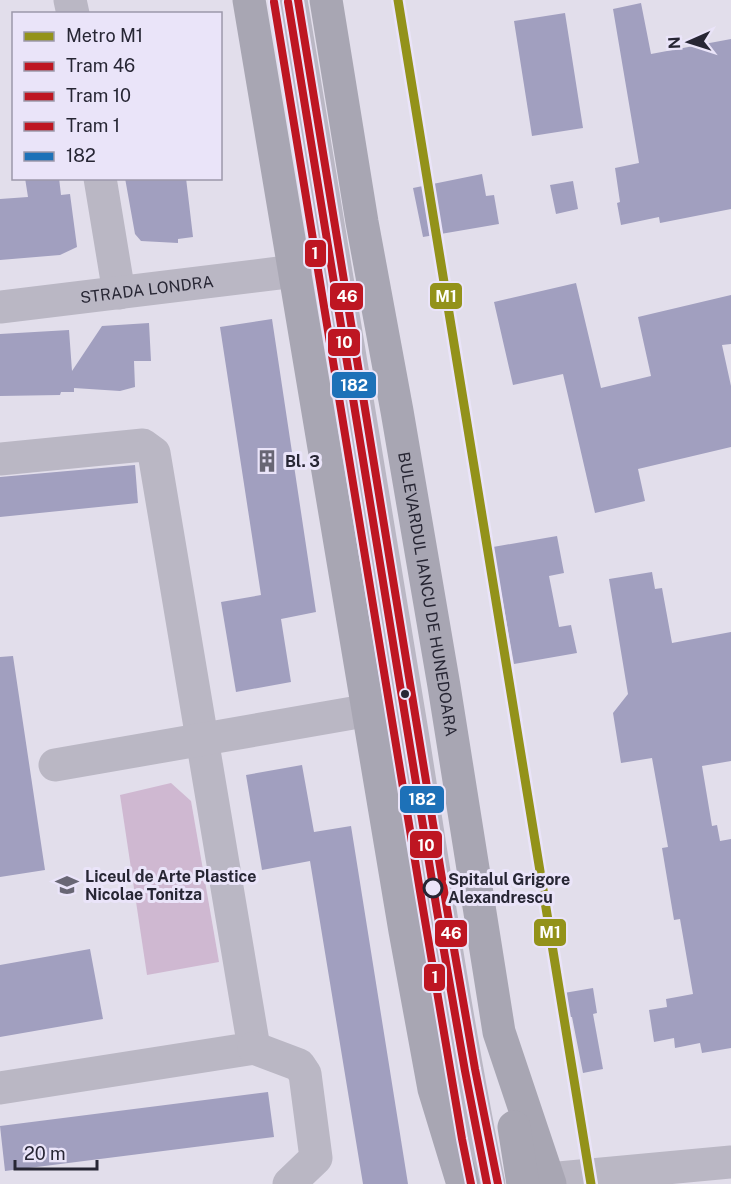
<svg xmlns="http://www.w3.org/2000/svg" width="731" height="1184" font-family="'Public Sans',sans-serif">
  <style>
    .green { fill: #cfb8d1 }
    .building { fill: #a19fbf }
    .lines { fill: none; stroke-linecap: round; stroke-linejoin: round }
    .minor { stroke: #bab7c4; stroke-width: 33 }
    .major { stroke: #a8a6b3; stroke-width: 33 }
    .bus-1-casing { stroke: #eae4f9; stroke-width: 12 }
    .bus-1 { stroke: #1d71b8; stroke-width: 8 }
    .tram-1-casing { stroke: #eae4f9; stroke-width: 12 }
    .tram-2-casing { stroke: #eae4f9; stroke-width: 12 }
    .tram-3-casing { stroke: #eae4f9; stroke-width: 12 }
    .tram-1 { stroke: #be1622; stroke-width: 8 }
    .tram-2 { stroke: #be1622; stroke-width: 8 }
    .tram-3 { stroke: #be1622; stroke-width: 8 }
    .metro-1-casing { stroke: #eae4f9; stroke-width: 14 }
    .metro-1 { stroke: #93921a; stroke-width: 9 }
    .bus-dot { fill: #272634; stroke: #eae4f9; stroke-width: 2 }
    .stop-dot { fill: #eae4f9; stroke: #272634; stroke-width: 3 }
    .labels { text-anchor: middle; dominant-baseline: central; stroke-width: 6; stroke-linejoin: round; paint-order: stroke }
    .street-label { font-size: 16px; fill: #272634; stroke: #eae4f9 }
    .poi-label { font-size: 16px; font-weight: bold; fill: #272634; stroke: #eae4f9; text-anchor: start }
    .stop-label { font-size: 16px; font-weight: bold; fill: #272634; stroke: #eae4f9; text-anchor: start }
    .line-badge { stroke: #eae4f9; stroke-width: 2 }
    .badge-label { font-size: 16px; text-anchor: middle; font-weight: bold; fill: #fff }
  </style>
  <rect width="100%" height="100%" fill="#e2deeb"/>
  <!-- green -->
  <path class="green" d="M 171,783 L 191,801 L 219,962 L 147,975 L 120,795 Z"/>
  <!-- building -->
  <path class="building" d="M 641,3 L 651,54 L 731,39 L 731,209 L 660,223 L 659,217 L 621,225 L 617,203 L 620,202 L 615,168 L 639,163 L 613,9 Z
    M 565,13 L 583,128 L 532,136 L 514,21 Z
    M 482,174 L 486,196 L 494,195 L 499,224 L 423,237 L 413,188 Z
    M 25,178 L 59,178 L 61,195 L 70,194 L 77,247 L 60,255 L 0,260 L 0,199 L 28,197 Z
    M 125,178 L 186,178 L 193,237 L 178,239 L 178,243 L 141,241 L 135,234 Z
    M 573,181 L 578,209 L 556,214 L 550,185 Z
    M 576,283 L 601,388 L 651,376 L 638,317 L 731,295 L 731,344 L 722,345 L 731,386 L 731,447 L 638,469 L 645,501 L 595,513 L 563,374 L 513,385 L 494,302 Z
    M 272,319 L 316,612 L 281,619 L 291,682 L 236,692 L 221,602 L 261,595 L 220,327 Z
    M 149,323 L 151,361 L 134,361 L 135,387 L 120,391 L 74,388 L 74,392 L 61,392 L 60,395 L 0,396 L 0,334 L 69,330 L 72,371 L 102,326 Z
    M 135,465 L 138,503 L 0,517 L 0,477 Z
    M 557,536 L 564,573 L 549,576 L 559,627 L 571,625 L 577,653 L 514,664 L 493,547 Z
    M 652,572 L 655,589 L 662,588 L 672,643 L 731,632 L 731,761 L 702,766 L 712,826 L 717,825 L 720,841 L 731,839 L 731,1048 L 702,1053 L 700,1043 L 675,1048 L 674,1038 L 654,1042 L 649,1010 L 667,1007 L 666,999 L 693,994 L 680,919 L 674,920 L 662,848 L 668,847 L 652,758 L 621,763 L 613,713 L 628,694 L 609,579 Z
    M 13,656 L 45,870 L 0,877 L 0,657 Z
    M 302,765 L 314,832 L 351,826 L 408,1184 L 363,1184 L 310,861 L 262,870 L 246,775 Z
    M 90,949 L 103,1019 L 0,1037 L 0,965 Z
    M 593,988 L 597,1013 L 593,1014 L 603,1069 L 583,1073 L 572,1017 L 568,1017 L 564,993 Z
    M 268,1092 L 274,1137 L 5,1171 L 0,1126 Z"/>
  <g class="lines">
    <!-- minor -->
    <g class="minor">
      <path d="M 70,0 L 73,14"/>
      <path d="M 291,0 C 331,244 371,488 412,732 C 436,883 458,1034 489,1184"/>
      <path d="M 100,178 L 119,293"/>
      <path id="s1" d="M 0,307 L 295,271"/>
      <path d="M 0,459 L 143,445 L 154,453 L 254,1048 L 0,1088"/>
      <path d="M 55,765 L 370,710"/>
      <path d="M 254,1048 L 299,1065 L 305,1074 L 316,1158 L 289,1184"/>
      <path d="M 548,1179 L 731,1162"/>
    </g>
    <!-- major -->
    <g class="major">
      <path d="M 249,0 L 405,931 L 434,1089 L 463,1184"/>
      <path id="s2" d="M 326,0 L 362,222 L 397,411 L 444,686 L 499,1032 L 550,1184"/>
      <path d="M 514,1127 L 523,1184"/>
    </g>
    <!-- bus-1 casing -->
    <g class="bus-1-casing">
      <path id="bus-1" d="M 291,0 L 448,958 L 489,1184"/>
    </g>
    <!-- bus-1 -->
    <use href="#bus-1" class="bus-1"/>
    <!-- tram-1 casing -->
    <g class="tram-1-casing">
      <path id="tram-1" d="M 298,0 L 447,909 L 475,1069 L 498,1184"/>
    </g>
    <!-- tram-2 casing -->
    <g class="tram-2-casing">
      <path id="tram-2" d="M 288,2 L 437,911 L 465,1071 L 487,1184"/>
    </g>
    <!-- tram-3 casing -->
    <g class="tram-3-casing">
      <path id="tram-3" d="M 274,2 L 420,891 L 462,1139 L 471,1184"/>
    </g>
    <!-- tram-1 -->
    <use href="#tram-1" class="tram-1"/>
    <!-- tram-2 -->
    <use href="#tram-2" class="tram-2"/>
    <!-- tram-3 -->
    <use href="#tram-3" class="tram-3"/>
    <!-- metro-1 casing -->
    <g class="metro-1-casing">
      <path id="metro-1" d="M 398,0 L 591,1184"/>
    </g>
    <!-- metro-1 -->
    <use href="#metro-1" class="metro-1"/>
  </g>
  <!-- icons -->
  <defs>
    <g id="building-bare" transform="scale(1.8)"><path d="M-4-6H4V6H1V3H-1V6H-4ZM-2.5-4.3h1.7v1.8h-1.7ZM.8-4.3h1.7v1.8H.8ZM-2.5-1h1.7V.8h-1.7ZM.8-1h1.7V.8H.8Z" fill="#686674" stroke="#eae4f9" stroke-width="2.5" paint-order="stroke"/></g>
    <g id="school-bare" transform="scale(1.8)"><path d="M0-5L7-2L0 1L-7-2ZM-4 1L0 2.5L4 1V4Q0 6-4 4Z" fill="#686674" stroke="#eae4f9" stroke-width="2.5" paint-order="stroke"/></g>
  </defs>
  <g fill-rule="evenodd">
    <use href="#building-bare" x="267" y="461"/>
    <use href="#school-bare" x="67" y="885"/>
  </g>
  <!-- markers -->
  <circle class="bus-dot" cx="405" cy="694" r="5"/>
  <circle class="stop-dot" cx="433" cy="888" r="9"/>
  <g class="labels">
    <!-- street labels -->
    <g class="street-label">
      <text stroke="none"><textPath href="#s1" startOffset="148">STRADA LONDRA</textPath></text>
      <text stroke="none"><textPath href="#s2" startOffset="603">BULEVARDUL IANCU DE HUNEDOARA</textPath></text>
    </g>
    <!-- poi labels -->
    <g class="poi-label">
      <text x="285" y="461">Bl. 3</text>
      <text x="85" y="876">Liceul de Arte Plastice<tspan x="85" dy="18">Nicolae Tonitza</tspan></text>
    </g>
    <!-- stop labels -->
    <g class="stop-label">
      <text x="448" y="879">Spitalul Grigore<tspan x="448" dy="18">Alexandrescu</tspan></text>
    </g>
  </g>
  <g class="line-badge">
    <rect x="304" y="239" width="23" height="29" rx="6" fill="#be1622"/>
    <rect x="429" y="282" width="34" height="28" rx="6" fill="#93921a"/>
    <rect x="329" y="282" width="35" height="29" rx="6" fill="#be1622"/>
    <rect x="327" y="328" width="34" height="29" rx="6" fill="#be1622"/>
    <rect x="331" y="371" width="46" height="28" rx="6" fill="#1d71b8"/>
    <rect x="399" y="785" width="46" height="29" rx="6" fill="#1d71b8"/>
    <rect x="409" y="830" width="34" height="29" rx="6" fill="#be1622"/>
    <rect x="533" y="918" width="34" height="29" rx="6" fill="#93921a"/>
    <rect x="434" y="919" width="34" height="29" rx="6" fill="#be1622"/>
    <rect x="423" y="963" width="23" height="29" rx="6" fill="#be1622"/>
  </g>
  <g class="badge-label">
    <text x="315" y="259">1</text>
    <text x="446" y="302">M1</text>
    <text x="347" y="302">46</text>
    <text x="344" y="348">10</text>
    <text x="354" y="391">182</text>
    <text x="422" y="805">182</text>
    <text x="426" y="851">10</text>
    <text x="550" y="938">M1</text>
    <text x="451" y="939">46</text>
    <text x="435" y="983">1</text>
  </g>
  <!-- legend -->
  <rect x="12" y="12" width="210" height="168" fill="#eae4f9" stroke="#9c98aa" stroke-width="1.5"/>
  <rect x="24" y="32" width="30" height="9" fill="#93921a" stroke="#9c98aa" stroke-width="1.5"/>
  <text x="66" y="42" font-size="18" fill="#272634">Metro M1</text>
  <rect x="24" y="62" width="30" height="9" fill="#be1622" stroke="#9c98aa" stroke-width="1.5"/>
  <text x="66" y="72" font-size="18" fill="#272634">Tram 46</text>
  <rect x="24" y="92" width="30" height="9" fill="#be1622" stroke="#9c98aa" stroke-width="1.5"/>
  <text x="66" y="102" font-size="18" fill="#272634">Tram 10</text>
  <rect x="24" y="122" width="30" height="9" fill="#be1622" stroke="#9c98aa" stroke-width="1.5"/>
  <text x="66" y="132" font-size="18" fill="#272634">Tram 1</text>
  <rect x="24" y="152" width="30" height="9" fill="#1d71b8" stroke="#9c98aa" stroke-width="1.5"/>
  <text x="66" y="162" font-size="18" fill="#272634">182</text>
  <!-- north arrow -->
  <g transform="translate(689 42) rotate(267)" stroke="#eae4f9" stroke-width="4.5" paint-order="stroke">
  <path d="M0-4.5L10 22L0 15L-10 22Z" fill="#272634"/>
  <text y="-9" font-size="16" font-weight="bold" text-anchor="middle" fill="#272634">N</text>
  </g>
  <!-- scale -->
  <path d="M15 1160v9h82v-9" fill="none" stroke="#272634" stroke-width="3"/>
  <text x="24" y="1160" font-size="18" fill="#272634" stroke="#eae4f9" stroke-width="4.5" paint-order="stroke">20 m</text>
</svg>
